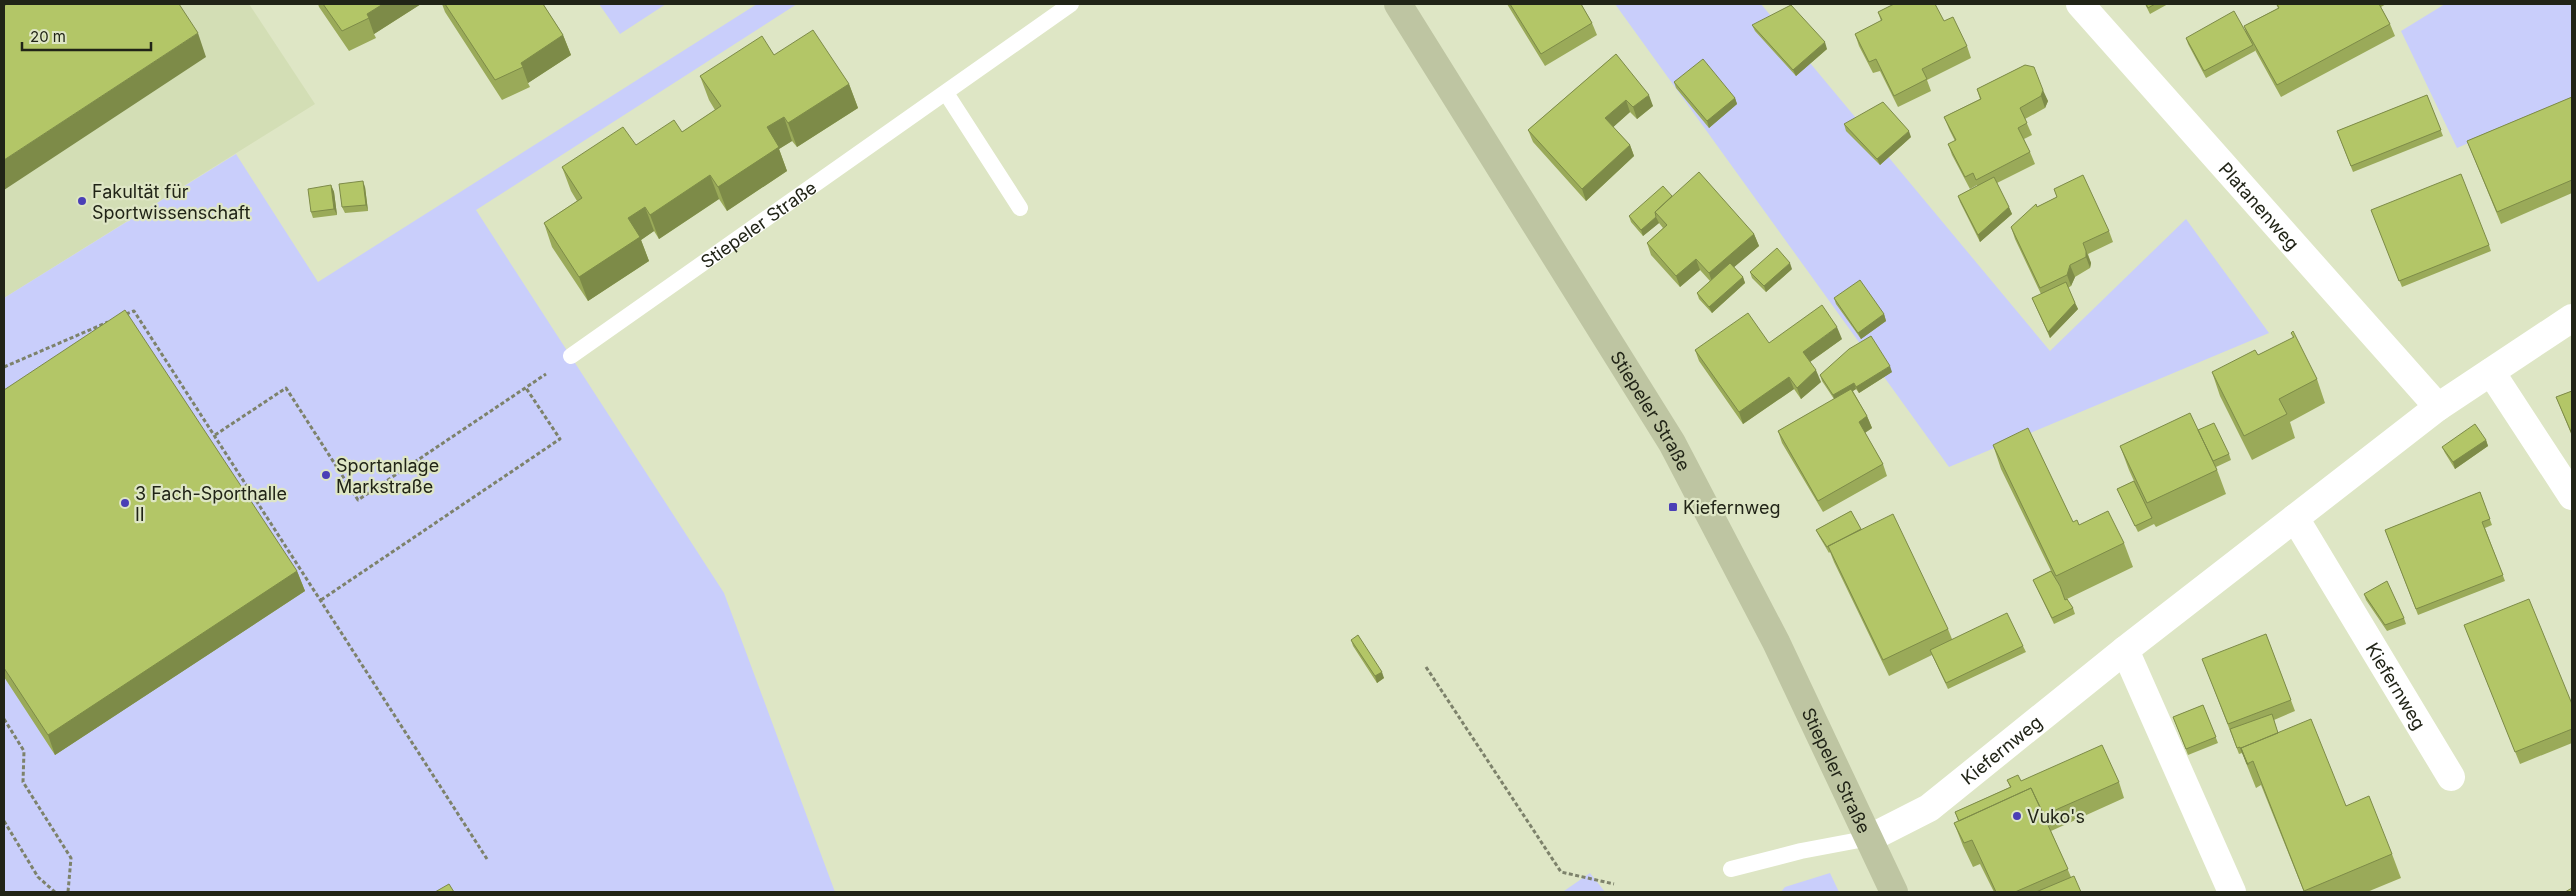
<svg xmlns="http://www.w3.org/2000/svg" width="2576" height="896" font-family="Inter,sans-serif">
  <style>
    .built { fill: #d3deb5 }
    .green { fill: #c9cefb }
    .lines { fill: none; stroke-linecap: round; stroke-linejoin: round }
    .path { stroke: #7d826b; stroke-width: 3; stroke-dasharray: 4 2.5; stroke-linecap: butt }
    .lane { stroke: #fff; stroke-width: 16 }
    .street { stroke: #fff; stroke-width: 28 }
    .secondary { stroke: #bec5a2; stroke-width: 28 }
    .wall { fill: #9aaa59 }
    .shaded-wall { fill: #7d8b48 }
    .building { fill: #b3c667; stroke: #7d8b48 }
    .poi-dot { fill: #4a3fb6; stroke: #dee6c5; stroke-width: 2 }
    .labels { text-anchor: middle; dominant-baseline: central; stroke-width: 4.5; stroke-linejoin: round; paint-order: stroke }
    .poi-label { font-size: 18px; fill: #212417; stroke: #dee6c5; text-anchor: start }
    .street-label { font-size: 18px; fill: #212417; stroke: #dee6c5 }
  </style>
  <rect width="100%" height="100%" fill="#dee6c5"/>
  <!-- built -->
  <path class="built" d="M 4,4 L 249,4 L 315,104 L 4,298 Z"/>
  <!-- green -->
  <path class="green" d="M 599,4 L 666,4 L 620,34 Z
    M 757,4 L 797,4 L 476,210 L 724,593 L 835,892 L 4,892 L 4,298 L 236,154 L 318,282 Z
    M 1615,4 L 1761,4 L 2050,351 L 2186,219 L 2269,333 L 1949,467 Z
    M 2445,4 L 2572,4 L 2572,98 L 2457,148 L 2401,31 Z
    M 1590,873 L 1605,892 L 1565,892 L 1564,891 Z
    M 1830,873 L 1839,892 L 1781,892 L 1785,887 Z"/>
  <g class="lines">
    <!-- path -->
    <path class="path" d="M 126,314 L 134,311 L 487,859
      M 4,367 L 108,322
      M 215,435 L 286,388 L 358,500 L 546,374
      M 321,600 L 560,439 L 526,388
      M 1426,667 L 1561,872 L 1614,884
      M 4,719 L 24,751 L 23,782 L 71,858 L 68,892
      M 4,821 L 38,877 L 55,892"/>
    <!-- lane -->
    <g class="lane">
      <path d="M 946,93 L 1020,208"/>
      <path id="s1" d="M 571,356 L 1071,4"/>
      <path d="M 1731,869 L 1801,851 L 1870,838"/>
    </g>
    <!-- street -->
    <g class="street">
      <path id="s2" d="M 2080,4 L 2438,407"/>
      <path d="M 2491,372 L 2572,496"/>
      <path id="s3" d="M 2295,518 L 2451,777"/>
      <path d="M 2125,650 L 2232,892"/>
      <path id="s4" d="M 1870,838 L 1929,808 L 2125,650 L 2438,407 L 2572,318"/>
    </g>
    <!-- secondary -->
    <path class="secondary" id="s5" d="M 1398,4 L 1672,443 L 1776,642 L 1894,892"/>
  </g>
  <!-- wall -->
  <path class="wall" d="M 318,4 L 421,4 L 374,34 L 376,38 L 349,51 L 319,7 Z
    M 442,4 L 543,4 L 563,35 L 571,55 L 528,83 L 530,87 L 502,100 L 445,12 Z
    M 1507,4 L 1581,4 L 1592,23 L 1597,35 L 1545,66 Z
    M 2145,4 L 2168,4 L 2150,14 Z
    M 2276,4 L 2386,4 L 2381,7 L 2390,24 L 2395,36 L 2281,97 L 2255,50 L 2255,51 L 2206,78 L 2188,44 L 2186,38 L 2246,33 L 2244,26 L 2278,8 Z
    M 1878,12 L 1944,21 L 1967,46 L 1971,58 L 1927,80 L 1931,91 L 1898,107 L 1880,71 L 1873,73 L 1859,46 L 1855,34 L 1881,21 Z
    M 1752,25 L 1827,49 L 1796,76 L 1755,31 Z
    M 1616,54 L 1653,106 L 1637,119 L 1630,112 L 1613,127 L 1630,145 L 1634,156 L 1586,201 L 1533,142 L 1528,130 Z
    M 774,55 L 849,84 L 858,108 L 797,147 L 792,141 L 779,149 L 787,171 L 727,211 L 719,199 L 659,239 L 654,231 L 641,240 L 649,261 L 588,301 L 552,247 L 544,223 L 577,201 L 571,191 L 562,167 L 682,132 L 715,110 L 709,100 L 700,76 Z
    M 2025,65 L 2048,101 L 2045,108 L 2025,119 L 2032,135 L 2024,139 L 2030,152 L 2035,164 L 1997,183 L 2012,214 L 1980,242 L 1960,202 L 1958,196 L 1977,186 L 1977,185 L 1970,189 L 1952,155 L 1948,144 L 1955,141 L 1949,129 L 1944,117 L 1980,99 L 1977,89 Z
    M 1674,82 L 1735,98 L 1737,104 L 1709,128 L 1676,88 Z
    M 2427,95 L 2443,136 L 2353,172 L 2337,131 Z
    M 2572,97 L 2572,193 L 2501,224 L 2467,141 Z
    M 1844,124 L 1911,137 L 1880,165 L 1846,131 Z
    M 331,185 L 334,192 L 337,215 L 313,218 L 311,212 Z
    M 365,187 L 368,211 L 345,213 L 342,207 Z
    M 2054,189 L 2109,231 L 2113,242 L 2088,254 L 2091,263 L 2090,268 L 2075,277 L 2071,286 L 2068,288 L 2078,309 L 2050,338 L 2032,298 L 2041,294 L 2015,239 L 2011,227 L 2037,207 L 2057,197 Z
    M 1672,196 L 1754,234 L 1759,246 L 1734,267 L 1743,277 L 1745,283 L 1712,313 L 1699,299 L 1697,293 L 1710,281 L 1700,270 L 1680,287 L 1651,255 L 1647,243 L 1663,228 L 1659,223 L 1643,236 L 1631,222 L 1629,216 Z
    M 2371,210 L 2489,245 L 2491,251 L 2402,287 Z
    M 1792,269 L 1766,292 L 1752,278 L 1750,272 Z
    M 1834,298 L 1884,314 L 1886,321 L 1861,339 L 1836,304 Z
    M 2291,333 L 2317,379 L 2325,403 L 2290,422 L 2295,438 L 2252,460 L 2220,396 L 2212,372 L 2258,355 L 2293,338 Z
    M 1842,339 L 1810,362 L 1821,382 L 1801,399 L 1794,389 L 1743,424 L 1699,361 L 1695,350 L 1769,343 Z
    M 1892,372 L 1859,393 L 1856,389 L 1853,391 L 1867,416 L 1872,428 L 1865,433 L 1883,464 L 1887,476 L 1823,512 L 1782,443 L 1778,431 L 1834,399 L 1822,381 L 1820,375 Z
    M 4,390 L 297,571 L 305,591 L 55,755 L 4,677 Z
    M 2572,391 L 2572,436 L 2556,397 Z
    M 2198,430 L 2229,454 L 2231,460 L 2216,467 L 2226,494 L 2156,527 L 2154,524 L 2138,532 L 2117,489 L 2134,481 L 2129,470 L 2120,446 Z
    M 2486,440 L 2488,446 L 2455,469 L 2445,453 L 2442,447 Z
    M 1993,445 L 2073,522 L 2079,525 L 2124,543 L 2133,567 L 2067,599 L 2073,608 L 2075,614 L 2054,624 L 2033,580 L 2051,571 L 2001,469 Z
    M 2480,492 L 2492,525 L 2485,528 L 2505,581 L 2418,615 L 2385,530 Z
    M 1851,511 L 1861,530 L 1948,629 L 1952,639 L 2023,646 L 2026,652 L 1948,689 L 1932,655 L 1889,676 L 1834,562 L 1830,552 L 1829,553 L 1819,536 L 1816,530 Z
    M 2364,594 L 2404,618 L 2406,624 L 2387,631 L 2366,600 Z
    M 2464,625 L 2572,704 L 2572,743 L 2520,764 Z
    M 2266,634 L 2295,711 L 2274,720 L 2278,733 L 2392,854 L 2401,878 L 2367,892 L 2304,892 L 2261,785 L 2256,788 L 2242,753 L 2239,754 L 2207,671 Z
    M 1351,640 L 1384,678 L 1377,683 L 1353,646 Z
    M 2203,705 L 2218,743 L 2188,755 L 2173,717 Z
    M 2007,780 L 2021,781 L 2119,782 L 2124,798 L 2051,831 L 2071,877 L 2081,892 L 1994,892 L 1980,864 L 1973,867 L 1963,846 L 1954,823 L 1958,821 L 1955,812 L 2010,787 Z"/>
  <!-- shaded-wall -->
  <path class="shaded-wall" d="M 383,4 L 421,4 L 374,34 L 367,14 Z
    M 198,33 L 206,57 L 4,190 L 4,160 Z
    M 563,35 L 571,55 L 528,83 L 521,63 Z
    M 1825,42 L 1827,49 L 1796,76 L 1793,70 Z
    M 849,84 L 858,108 L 797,147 L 788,123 Z
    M 2043,90 L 2048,101 L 2045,108 L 2041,96 Z
    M 1649,95 L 1653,106 L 1637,119 L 1633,107 Z
    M 1735,98 L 1737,104 L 1709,128 L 1707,121 Z
    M 1626,100 L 1630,112 L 1610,130 L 1605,118 Z
    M 784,117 L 792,141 L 779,149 L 787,171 L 727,211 L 718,187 L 767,127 Z
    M 1909,131 L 1911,137 L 1880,165 L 1877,159 Z
    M 1630,145 L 1634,156 L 1586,201 L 1582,189 Z
    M 710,175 L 719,199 L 659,239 L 650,215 Z
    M 363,181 L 365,187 L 368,211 L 366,205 Z
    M 331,185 L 334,192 L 337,215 L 334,209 Z
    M 645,207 L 654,231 L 641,240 L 649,261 L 588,301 L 579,277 L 628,218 Z
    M 2009,207 L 2012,214 L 1980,242 L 1978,235 Z
    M 1656,217 L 1659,223 L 1643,236 L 1641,230 Z
    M 1754,234 L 1759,246 L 1713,285 L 1709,273 Z
    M 2086,251 L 2091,263 L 2090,268 L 2086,257 Z
    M 1696,259 L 1700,270 L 1680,287 L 1676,276 Z
    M 1790,263 L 1792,269 L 1766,292 L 1764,286 Z
    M 2070,265 L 2075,277 L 2071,286 L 2067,275 Z
    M 1743,277 L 1745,283 L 1712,313 L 1709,307 Z
    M 2075,303 L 2078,309 L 2050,338 L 2048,332 Z
    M 1884,314 L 1886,321 L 1861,339 L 1858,333 Z
    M 1837,327 L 1842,339 L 1807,364 L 1803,352 Z
    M 1890,366 L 1892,372 L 1859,393 L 1856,387 Z
    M 1816,370 L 1821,382 L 1801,399 L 1797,388 Z
    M 1789,377 L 1794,389 L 1743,424 L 1739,412 Z
    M 1854,383 L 1856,389 L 1835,402 L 1833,395 Z
    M 1867,416 L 1872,428 L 1863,434 L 1859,422 Z
    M 2486,440 L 2488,446 L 2455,469 L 2453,462 Z
    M 297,571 L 305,591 L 55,755 L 48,735 Z
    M 1382,672 L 1384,678 L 1377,683 L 1375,676 Z"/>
  <!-- building -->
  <path class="building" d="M 7,4 L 179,4 L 198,33 L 4,160 L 4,6 Z
    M 323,4 L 383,4 L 367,14 L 369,18 L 342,31 Z
    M 445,4 L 543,4 L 563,35 L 521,63 L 523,67 L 495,80 Z
    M 1510,4 L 1581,4 L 1592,23 L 1541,54 Z
    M 1894,4 L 1935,4 L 1944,21 L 1953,17 L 1967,46 L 1922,69 L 1927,79 L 1894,96 L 1876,59 L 1869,62 L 1855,34 L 1882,20 L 1878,12 Z
    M 2146,4 L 2155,4 L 2148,8 Z
    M 2277,4 L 2379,4 L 2390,24 L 2277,85 L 2244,26 L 2279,8 Z
    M 1791,5 L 1825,42 L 1793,70 L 1752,25 Z
    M 2234,11 L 2253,45 L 2204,71 L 2186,38 Z
    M 813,30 L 849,84 L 788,123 L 784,117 L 767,127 L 779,147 L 718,187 L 710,175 L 650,215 L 645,207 L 628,218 L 640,237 L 579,277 L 544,223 L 582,198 L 562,167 L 623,127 L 636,145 L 674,120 L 682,132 L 721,106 L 700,76 L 762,36 L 774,55 Z
    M 1616,54 L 1649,95 L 1633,107 L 1626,100 L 1605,118 L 1630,145 L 1582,189 L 1528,130 Z
    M 1703,59 L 1735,98 L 1707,121 L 1674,82 Z
    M 2025,65 L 2034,67 L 2043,90 L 2041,96 L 2020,108 L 2027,123 L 2018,128 L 2030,152 L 1976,180 L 1973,173 L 1965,177 L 1948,144 L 1956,140 L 1944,117 L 1981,99 L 1977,89 Z
    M 2427,95 L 2441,130 L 2351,166 L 2337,131 Z
    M 2572,97 L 2572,180 L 2497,212 L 2467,141 Z
    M 1883,102 L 1909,131 L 1877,159 L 1844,124 Z
    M 1699,172 L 1754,234 L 1709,273 L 1696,259 L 1676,276 L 1647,243 L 1667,225 L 1655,212 Z
    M 2461,174 L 2489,245 L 2399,281 L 2371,210 Z
    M 2083,175 L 2109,231 L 2083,243 L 2086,251 L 2086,257 L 2070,265 L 2067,275 L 2040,288 L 2011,227 L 2036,204 L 2037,207 L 2057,197 L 2054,189 Z
    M 1994,177 L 2009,207 L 1978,235 L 1958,196 Z
    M 363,181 L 366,205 L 342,207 L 339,184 Z
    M 331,185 L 334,209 L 311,212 L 308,189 Z
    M 1663,186 L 1672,196 L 1655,212 L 1656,217 L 1641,230 L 1629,216 Z
    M 1777,248 L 1790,263 L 1764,286 L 1750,272 Z
    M 1730,263 L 1743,277 L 1709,307 L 1697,293 Z
    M 1860,280 L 1884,314 L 1858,333 L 1834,298 Z
    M 2066,282 L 2075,303 L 2048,332 L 2032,298 Z
    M 1822,305 L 1837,327 L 1803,352 L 1816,370 L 1797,388 L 1789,377 L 1739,412 L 1695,350 L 1748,313 L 1769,343 Z
    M 125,310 L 297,571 L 48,735 L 4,668 L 4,390 Z
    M 2293,331 L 2317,379 L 2279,399 L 2287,414 L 2244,436 L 2212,372 L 2255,350 L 2258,355 L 2294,337 L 2291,333 Z
    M 1871,336 L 1890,366 L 1856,387 L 1854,383 L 1833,395 L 1820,375 L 1849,349 Z
    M 1851,389 L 1867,416 L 1859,422 L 1883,464 L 1818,501 L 1778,431 Z
    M 2572,391 L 2572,434 L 2556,397 Z
    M 2190,413 L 2217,470 L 2147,503 L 2120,446 Z
    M 2214,423 L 2229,454 L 2213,461 L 2198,430 Z
    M 2475,424 L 2486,440 L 2453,462 L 2442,447 Z
    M 2028,428 L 2073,522 L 2077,520 L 2079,525 L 2108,511 L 2124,543 L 2056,576 L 1993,445 Z
    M 2134,481 L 2152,518 L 2135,526 L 2117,489 Z
    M 2480,492 L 2490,519 L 2482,522 L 2503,575 L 2416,609 L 2385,530 Z
    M 1851,511 L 1861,529 L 1827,547 L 1816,530 Z
    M 1893,514 L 1948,629 L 1883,660 L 1828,546 Z
    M 2051,571 L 2060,586 L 2065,600 L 2067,599 L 2073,608 L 2052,618 L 2033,580 Z
    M 2387,581 L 2404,618 L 2385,625 L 2364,594 Z
    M 2529,599 L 2572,704 L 2572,729 L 2515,752 L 2464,625 Z
    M 2007,613 L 2023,646 L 1946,683 L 1930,650 Z
    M 2266,634 L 2291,700 L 2228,724 L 2202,659 Z
    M 1358,635 L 1382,672 L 1375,676 L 1351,640 Z
    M 2203,705 L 2216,737 L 2186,749 L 2173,717 Z
    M 2272,714 L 2278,733 L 2241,748 L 2248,765 L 2240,747 L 2237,748 L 2230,729 Z
    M 2311,719 L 2346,806 L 2369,796 L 2392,854 L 2304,891 L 2253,761 L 2247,764 L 2241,748 Z
    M 2102,745 L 2119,782 L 2044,815 L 2031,788 L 1959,821 L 1955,812 L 2011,787 L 2007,780 L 2018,775 L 2021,781 Z
    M 2031,788 L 2068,869 L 2015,892 L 1996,892 L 1972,840 L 1964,843 L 1954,823 Z
    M 2074,876 L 2081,892 L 2036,892 Z
    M 449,884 L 454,892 L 435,892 Z
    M 2572,888 L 2572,892 L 2565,892 Z"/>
  <!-- markers -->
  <g class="poi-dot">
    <circle cx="82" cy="201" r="5"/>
    <circle cx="326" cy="475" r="5"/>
    <circle cx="125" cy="503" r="5"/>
    <rect x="1668" y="502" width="10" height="10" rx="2.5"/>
    <circle cx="2017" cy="816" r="5"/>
  </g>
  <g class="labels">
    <!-- poi labels -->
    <g class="poi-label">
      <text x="92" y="191">Fakultät für<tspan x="92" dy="21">Sportwissenschaft</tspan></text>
      <text x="336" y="465">Sportanlage<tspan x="336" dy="21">Markstraße</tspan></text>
      <text x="135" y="493">3 Fach-Sporthalle<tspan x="135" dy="21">II</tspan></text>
      <text x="1683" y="507">Kiefernweg</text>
      <text x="2027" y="816">Vuko's</text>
    </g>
    <!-- street labels -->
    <g class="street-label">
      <text stroke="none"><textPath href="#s2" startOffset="270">Platanenweg</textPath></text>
      <text stroke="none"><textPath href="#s1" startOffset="229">Stiepeler Straße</textPath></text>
      <text stroke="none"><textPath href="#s5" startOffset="479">Stiepeler Straße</textPath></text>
      <text stroke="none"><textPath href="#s3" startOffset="196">Kiefernweg</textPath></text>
      <text stroke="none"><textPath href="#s4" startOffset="159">Kiefernweg</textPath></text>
      <text stroke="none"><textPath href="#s5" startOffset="884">Stiepeler Straße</textPath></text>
    </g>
  </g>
  <!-- border -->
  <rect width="2576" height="896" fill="none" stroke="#212417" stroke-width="10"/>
  <!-- scale -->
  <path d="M22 42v8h129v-8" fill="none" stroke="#212417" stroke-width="2.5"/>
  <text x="30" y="42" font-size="15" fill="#212417" stroke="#dee6c5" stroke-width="4" paint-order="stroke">20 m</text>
</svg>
